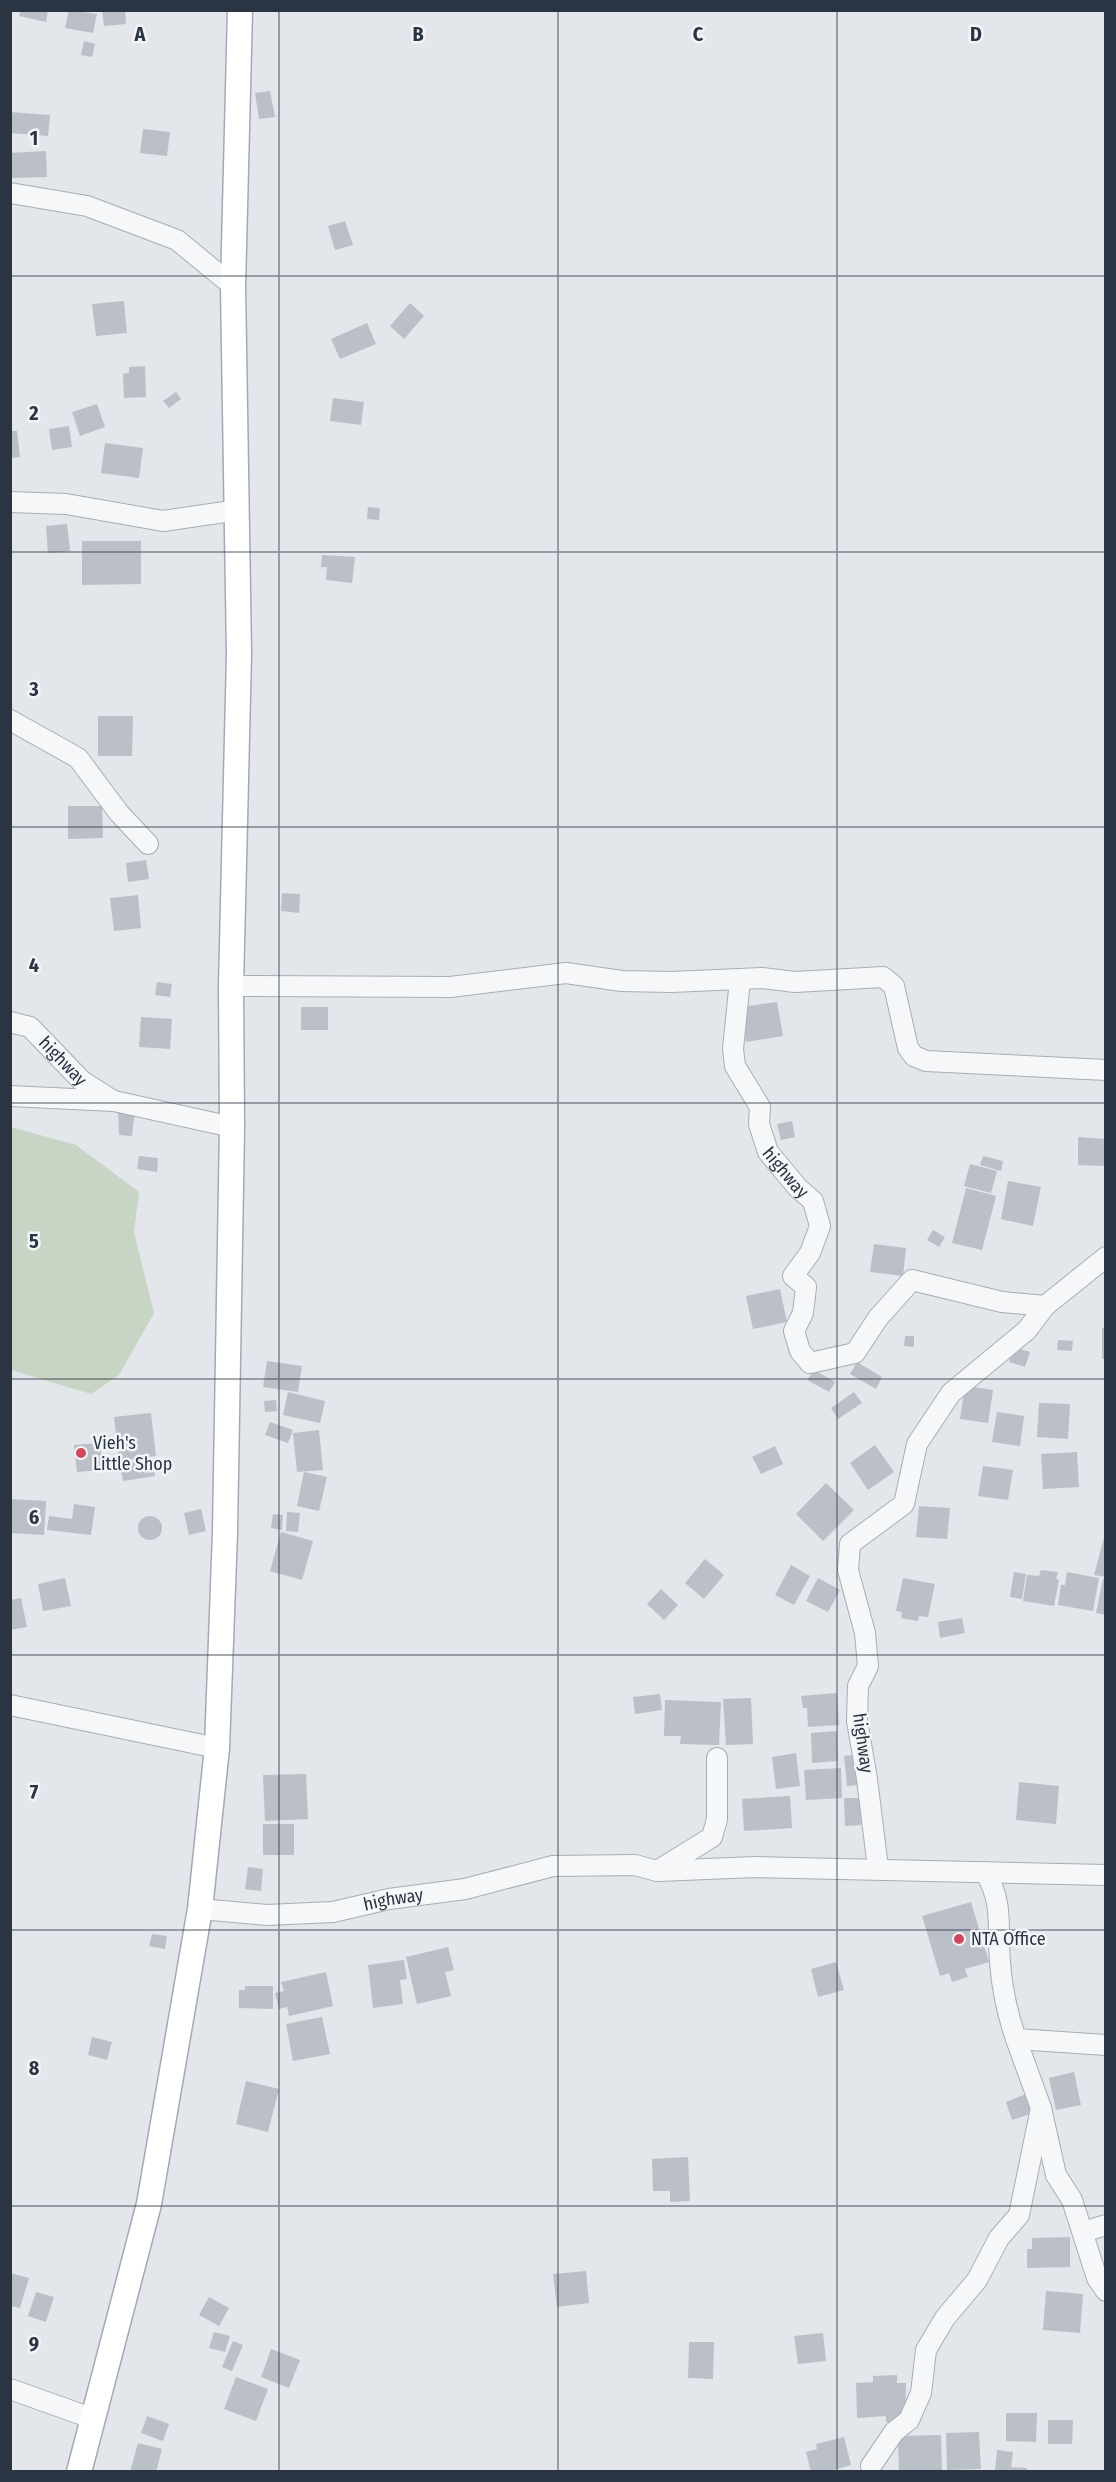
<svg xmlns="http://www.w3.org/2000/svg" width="1116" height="2482" font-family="'Fira Sans Condensed',sans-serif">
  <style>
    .green { fill: #c8d5c4 }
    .building { fill: #babfc8 }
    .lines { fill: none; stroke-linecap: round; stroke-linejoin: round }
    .minor-casing { stroke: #a8adb5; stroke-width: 22 }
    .major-casing { stroke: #a2aab7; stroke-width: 27 }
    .minor { stroke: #f6f7f9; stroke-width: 20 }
    .major { stroke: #fff; stroke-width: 24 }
    .grid { fill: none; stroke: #2a3443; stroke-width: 1.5; stroke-opacity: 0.55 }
    .poi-dot { fill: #d0485d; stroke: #f2f5f8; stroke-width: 2 }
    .labels { text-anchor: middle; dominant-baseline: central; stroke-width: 5; stroke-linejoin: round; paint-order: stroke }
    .street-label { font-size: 18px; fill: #2a3443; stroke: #f2f5f8 }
    .poi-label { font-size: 18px; fill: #2a3443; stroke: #f2f5f8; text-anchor: start }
    .grid-label { font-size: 20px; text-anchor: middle; font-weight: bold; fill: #2a3443; stroke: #f2f5f8; stroke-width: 5; stroke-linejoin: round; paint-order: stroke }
  </style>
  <rect width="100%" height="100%" fill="#e3e6eb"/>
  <!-- green -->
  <path class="green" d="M 11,1127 L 76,1145 L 139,1192 L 134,1232 L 154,1313 L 119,1375 L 91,1394 L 11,1370 Z"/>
  <!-- building -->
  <path class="building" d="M 21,10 L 48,10 L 46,22 L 19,16 Z
    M 69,10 L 97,14 L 93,33 L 65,28 Z
    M 102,10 L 125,10 L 126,24 L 104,26 Z
    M 84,41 L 95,44 L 92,57 L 81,55 Z
    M 270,91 L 275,117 L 259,119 L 255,93 Z
    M 10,112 L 50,115 L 48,136 L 10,133 Z
    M 143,129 L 170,132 L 167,156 L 140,153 Z
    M 46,151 L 47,177 L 10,178 L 10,153 Z
    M 345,221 L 353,245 L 335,250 L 328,226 Z
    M 124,301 L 127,333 L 96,336 L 92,304 Z
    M 410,303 L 424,316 L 404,339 L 390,326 Z
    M 367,323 L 376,344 L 340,359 L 331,339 Z
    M 145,366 L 146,397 L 124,398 L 123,374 L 129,373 L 129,367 Z
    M 176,392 L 181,399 L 169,408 L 163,401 Z
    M 333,398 L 364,402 L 361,425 L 330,421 Z
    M 97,404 L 105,427 L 80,436 L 72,412 Z
    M 69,426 L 72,447 L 52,450 L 49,429 Z
    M 10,431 L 17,431 L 20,457 L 10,458 Z
    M 105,443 L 143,448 L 139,478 L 101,473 Z
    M 368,507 L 380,508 L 379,520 L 367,519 Z
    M 67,524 L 70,551 L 48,553 L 46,526 Z
    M 82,541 L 141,541 L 141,584 L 82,585 Z
    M 322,555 L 355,557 L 352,583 L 326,580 L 327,567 L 321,567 Z
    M 98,716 L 133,716 L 132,756 L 98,756 Z
    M 68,806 L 102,806 L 103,838 L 68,839 Z
    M 146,860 L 149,879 L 128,882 L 126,863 Z
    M 282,893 L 300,894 L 299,913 L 281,911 Z
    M 138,895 L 141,928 L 114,931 L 110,898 Z
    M 157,982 L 172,984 L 170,997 L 155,995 Z
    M 777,1002 L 783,1036 L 746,1042 L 741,1007 Z
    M 301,1007 L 328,1007 L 328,1030 L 301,1030 Z
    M 141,1017 L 172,1019 L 170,1049 L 139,1047 Z
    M 118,1108 L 135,1110 L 132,1136 L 119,1135 Z
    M 792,1121 L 795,1137 L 781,1140 L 777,1124 Z
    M 1078,1137 L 1106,1139 L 1106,1166 L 1078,1165 Z
    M 139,1156 L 158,1158 L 157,1172 L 137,1169 Z
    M 983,1156 L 1003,1161 L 1001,1171 L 980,1165 Z
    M 970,1164 L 997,1171 L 991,1193 L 964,1186 Z
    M 1008,1181 L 1041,1187 L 1033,1226 L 1001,1219 Z
    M 966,1188 L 996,1196 L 982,1250 L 952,1243 Z
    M 933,1230 L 945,1237 L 939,1247 L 927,1240 Z
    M 874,1244 L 906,1248 L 903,1276 L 870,1272 Z
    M 780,1289 L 787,1322 L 753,1329 L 746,1296 Z
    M 1102,1328 L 1106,1328 L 1106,1359 L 1102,1359 Z
    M 905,1336 L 914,1336 L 914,1347 L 904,1346 Z
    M 1058,1340 L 1073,1341 L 1072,1351 L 1057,1350 Z
    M 1014,1347 L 1030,1352 L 1025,1367 L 1009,1362 Z
    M 267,1361 L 302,1366 L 298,1392 L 263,1387 Z
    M 857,1362 L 882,1377 L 876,1389 L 850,1374 Z
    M 814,1370 L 835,1382 L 829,1392 L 807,1380 Z
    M 965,1386 L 993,1390 L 988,1423 L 960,1419 Z
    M 288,1392 L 325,1401 L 320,1423 L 283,1415 Z
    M 854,1392 L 862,1403 L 838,1419 L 831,1408 Z
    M 276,1400 L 277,1411 L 265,1412 L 264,1401 Z
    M 1039,1403 L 1070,1404 L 1068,1439 L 1037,1437 Z
    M 997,1412 L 1024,1416 L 1020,1446 L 992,1442 Z
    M 151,1413 L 156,1456 L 119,1461 L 114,1417 Z
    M 270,1422 L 293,1430 L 288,1443 L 265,1435 Z
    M 319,1430 L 323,1470 L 297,1472 L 293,1433 Z
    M 100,1443 L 103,1470 L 77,1472 L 74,1445 Z
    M 875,1445 L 894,1472 L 868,1490 L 850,1463 Z
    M 775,1446 L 783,1464 L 761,1474 L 752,1457 Z
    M 1077,1452 L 1079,1487 L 1043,1489 L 1041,1454 Z
    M 152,1459 L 155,1476 L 123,1481 L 120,1464 Z
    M 983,1466 L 1013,1470 L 1008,1500 L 978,1496 Z
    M 304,1472 L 327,1477 L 319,1511 L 297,1506 Z
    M 826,1483 L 854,1510 L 823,1541 L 796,1514 Z
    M 10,1499 L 46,1501 L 44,1535 L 10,1533 Z
    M 74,1504 L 95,1507 L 91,1535 L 47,1530 L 49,1516 L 72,1519 Z
    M 919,1506 L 950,1508 L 947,1539 L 916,1537 Z
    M 201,1509 L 206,1531 L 189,1535 L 184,1513 Z
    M 287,1512 L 300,1513 L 298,1532 L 286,1531 Z
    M 273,1514 L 283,1515 L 282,1530 L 271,1528 Z
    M138 1528a12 12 0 1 1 24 0a12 12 0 1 1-24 0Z
    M 1106,1530 L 1106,1577 L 1094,1575 Z
    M 281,1532 L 313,1541 L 302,1580 L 270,1571 Z
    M 705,1559 L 724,1575 L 704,1599 L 685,1583 Z
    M 791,1565 L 810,1576 L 794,1605 L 775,1595 Z
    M 1041,1570 L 1058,1572 L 1056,1579 L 1059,1580 L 1054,1606 L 1023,1601 L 1027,1575 L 1039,1576 Z
    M 1014,1572 L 1026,1574 L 1022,1599 L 1010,1597 Z
    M 1067,1572 L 1099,1578 L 1093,1611 L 1058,1605 L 1061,1585 L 1065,1585 Z
    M 65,1578 L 71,1606 L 43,1611 L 38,1584 Z
    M 818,1578 L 840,1590 L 828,1612 L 806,1601 Z
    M 903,1578 L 935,1584 L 928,1617 L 919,1616 L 918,1621 L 901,1618 L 902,1612 L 896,1611 Z
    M 1103,1579 L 1106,1579 L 1106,1615 L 1096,1613 Z
    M 661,1589 L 678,1605 L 664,1620 L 647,1604 Z
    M 21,1598 L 27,1627 L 10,1630 L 10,1600 Z
    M 962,1618 L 965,1633 L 940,1638 L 938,1622 Z
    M 837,1693 L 839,1725 L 808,1727 L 807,1708 L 803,1708 L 801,1696 Z
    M 660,1694 L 662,1710 L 635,1714 L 633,1697 Z
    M 751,1698 L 753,1744 L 726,1745 L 723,1699 Z
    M 665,1700 L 721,1702 L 719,1745 L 680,1744 L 681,1736 L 664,1736 Z
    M 837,1731 L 838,1761 L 812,1763 L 811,1733 Z
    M 796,1753 L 800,1786 L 776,1789 L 772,1757 Z
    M 860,1754 L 862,1785 L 847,1786 L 844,1756 Z
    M 841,1768 L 842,1798 L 806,1800 L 804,1770 Z
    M 306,1774 L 308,1819 L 265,1821 L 263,1775 Z
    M 1019,1782 L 1059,1786 L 1056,1824 L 1016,1820 Z
    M 790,1796 L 792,1828 L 744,1831 L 742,1799 Z
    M 844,1798 L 860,1798 L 861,1825 L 845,1826 Z
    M 263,1824 L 294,1824 L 294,1855 L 263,1855 Z
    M 248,1867 L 263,1869 L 261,1891 L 245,1889 Z
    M 971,1902 L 989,1962 L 965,1969 L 968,1977 L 952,1982 L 949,1973 L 940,1976 L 922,1916 Z
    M 152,1934 L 167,1936 L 165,1949 L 149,1946 Z
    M 448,1947 L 454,1970 L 445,1972 L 451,1996 L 417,2004 L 406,1957 Z
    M 404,1960 L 407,1979 L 400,1980 L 403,2004 L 373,2008 L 368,1965 Z
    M 836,1962 L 844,1990 L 818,1997 L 811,1969 Z
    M 326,1972 L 333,2006 L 289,2016 L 287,2007 L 279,2009 L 275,1993 L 284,1991 L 281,1982 Z
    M 245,1986 L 273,1986 L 273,2009 L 239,2008 L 239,1990 L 245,1990 Z
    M 322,2017 L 330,2054 L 293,2061 L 286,2024 Z
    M 92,2037 L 112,2042 L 107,2060 L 88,2055 Z
    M 1074,2072 L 1081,2105 L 1056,2110 L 1049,2078 Z
    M 246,2081 L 279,2089 L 268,2132 L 236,2124 Z
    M 1029,2093 L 1036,2112 L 1012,2120 L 1006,2102 Z
    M 688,2157 L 690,2201 L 670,2202 L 670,2191 L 653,2191 L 652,2159 Z
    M 1070,2237 L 1070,2267 L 1027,2268 L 1027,2249 L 1032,2249 L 1032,2238 Z
    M 586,2271 L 589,2303 L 557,2307 L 553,2274 Z
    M 10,2273 L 29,2278 L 20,2308 L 10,2306 Z
    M 1046,2291 L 1083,2294 L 1080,2333 L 1043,2330 Z
    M 36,2292 L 54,2297 L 46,2322 L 28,2316 Z
    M 209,2297 L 229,2308 L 219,2326 L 199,2315 Z
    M 214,2332 L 230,2336 L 225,2352 L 209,2348 Z
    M 823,2333 L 826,2361 L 798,2364 L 794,2336 Z
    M 233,2341 L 243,2345 L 232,2371 L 222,2367 Z
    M 689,2342 L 714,2342 L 713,2379 L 688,2378 Z
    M 271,2349 L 300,2360 L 289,2388 L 261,2377 Z
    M 897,2375 L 897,2383 L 906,2383 L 905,2422 L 886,2422 L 886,2416 L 857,2418 L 856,2383 L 873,2382 L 873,2376 Z
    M 236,2377 L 268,2389 L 256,2421 L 224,2409 Z
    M 1006,2413 L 1037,2413 L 1036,2442 L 1006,2441 Z
    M 147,2416 L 169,2424 L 163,2441 L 141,2433 Z
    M 1048,2420 L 1073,2420 L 1072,2444 L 1048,2444 Z
    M 979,2432 L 981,2469 L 947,2470 L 946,2433 Z
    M 941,2435 L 942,2470 L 899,2472 L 898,2436 Z
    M 844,2437 L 851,2465 L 827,2472 L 811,2472 L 806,2452 L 817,2449 L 816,2444 Z
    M 138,2443 L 162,2449 L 156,2472 L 130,2472 Z
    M 997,2450 L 1013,2452 L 1011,2467 L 1027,2468 L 1027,2472 L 995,2472 Z"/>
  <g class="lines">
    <!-- minor casing -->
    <g class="minor-casing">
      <g id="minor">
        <path d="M 10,193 L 87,206 L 177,240 L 233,286"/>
        <path d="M 10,502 L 66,504 L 163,521 L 238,510"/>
        <path d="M 10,720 L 78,758 L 119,813 L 148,844"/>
        <path id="s1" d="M 740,980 L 733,1049 L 735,1066 L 760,1107 L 759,1124 L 768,1152 L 798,1188 L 813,1201 L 820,1226 L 810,1253 L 793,1276 L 806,1287 L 803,1313 L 794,1331 L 800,1351 L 810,1363 L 855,1353 L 878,1318 L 912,1280 L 1002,1302 L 1045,1306"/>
        <path d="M 231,986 L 450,987 L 566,973 L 622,981 L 671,982 L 762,978 L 795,982 L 883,977 L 894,986 L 908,1048 L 914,1056 L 926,1061 L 1106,1070"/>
        <path id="s2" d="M 10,1022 L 30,1027 L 82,1081 L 112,1100"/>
        <path d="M 10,1096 L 114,1101 L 232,1127"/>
        <path d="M 10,1705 L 217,1748"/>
        <path d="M 878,1868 L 867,1779 L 857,1721 L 858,1686 L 868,1666 L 865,1633 L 848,1570 L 850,1544 L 904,1504 L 917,1444 L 951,1393 L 1027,1330 L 1045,1306 L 1106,1257"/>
        <path d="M 658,1871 L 756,1867 L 1106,1875"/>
        <path d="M 985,1872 C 1004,1903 997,1927 1000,1962 C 1002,1989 1007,2013 1016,2039 L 1106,2045"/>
        <path id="s3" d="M 200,1909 L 267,1915 L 333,1912 L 389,1899 L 465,1889 L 553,1866 L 635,1865 L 657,1871 L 712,1837 L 717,1819 L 717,1758"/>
        <path d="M 1016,2039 L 1041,2108 L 1056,2175 L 1072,2200 L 1097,2278 L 1106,2291"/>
        <path d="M 1083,2232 L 1106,2225"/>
        <path d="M 10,2389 L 94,2419"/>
        <path d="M 871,2466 L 894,2432 L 909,2420 L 921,2393 L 926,2350 L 945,2318 L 977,2280 L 999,2238 L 1019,2215 L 1041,2108"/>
      </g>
    </g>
    <!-- major casing -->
    <g class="major-casing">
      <path id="major" d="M 79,2472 L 149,2204 L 200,1909 L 217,1748 L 225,1532 L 232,1127 L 231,986 L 239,654 L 233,286 L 240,10"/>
    </g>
    <!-- minor -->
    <use href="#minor" class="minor"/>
    <!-- major -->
    <use href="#major" class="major"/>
  </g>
  <!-- grid -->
  <path class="grid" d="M 279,10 L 279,2472M 558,10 L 558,2472M 837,10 L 837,2472M 10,276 L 1106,276M 10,552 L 1106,552M 10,827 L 1106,827M 10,1103 L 1106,1103M 10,1379 L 1106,1379M 10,1655 L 1106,1655M 10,1930 L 1106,1930M 10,2206 L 1106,2206"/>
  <!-- markers -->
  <g class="poi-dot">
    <circle cx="81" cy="1453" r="6"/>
    <circle cx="959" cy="1939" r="6"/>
  </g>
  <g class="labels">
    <!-- street labels -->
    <g class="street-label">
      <text stroke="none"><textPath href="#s2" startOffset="68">highway</textPath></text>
      <text stroke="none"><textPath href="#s1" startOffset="208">highway</textPath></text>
      <text transform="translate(863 1743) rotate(82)">highway</text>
      <text stroke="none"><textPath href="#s3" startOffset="195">highway</textPath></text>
    </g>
    <!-- poi labels -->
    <g class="poi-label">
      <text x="93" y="1443">Vieh's<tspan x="93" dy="21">Little Shop</tspan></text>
      <text x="971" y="1939">NTA Office</text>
    </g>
  </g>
  <g class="grid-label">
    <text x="140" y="41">A</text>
    <text x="418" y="41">B</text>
    <text x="698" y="41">C</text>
    <text x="976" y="41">D</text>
    <text x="34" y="145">1</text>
    <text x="34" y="420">2</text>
    <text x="34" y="696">3</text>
    <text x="34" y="972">4</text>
    <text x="34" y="1248">5</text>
    <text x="34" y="1524">6</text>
    <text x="34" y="1799">7</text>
    <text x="34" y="2075">8</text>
    <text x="34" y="2351">9</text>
  </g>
  <!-- border -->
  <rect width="1116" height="2482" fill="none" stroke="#2a3443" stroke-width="24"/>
</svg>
